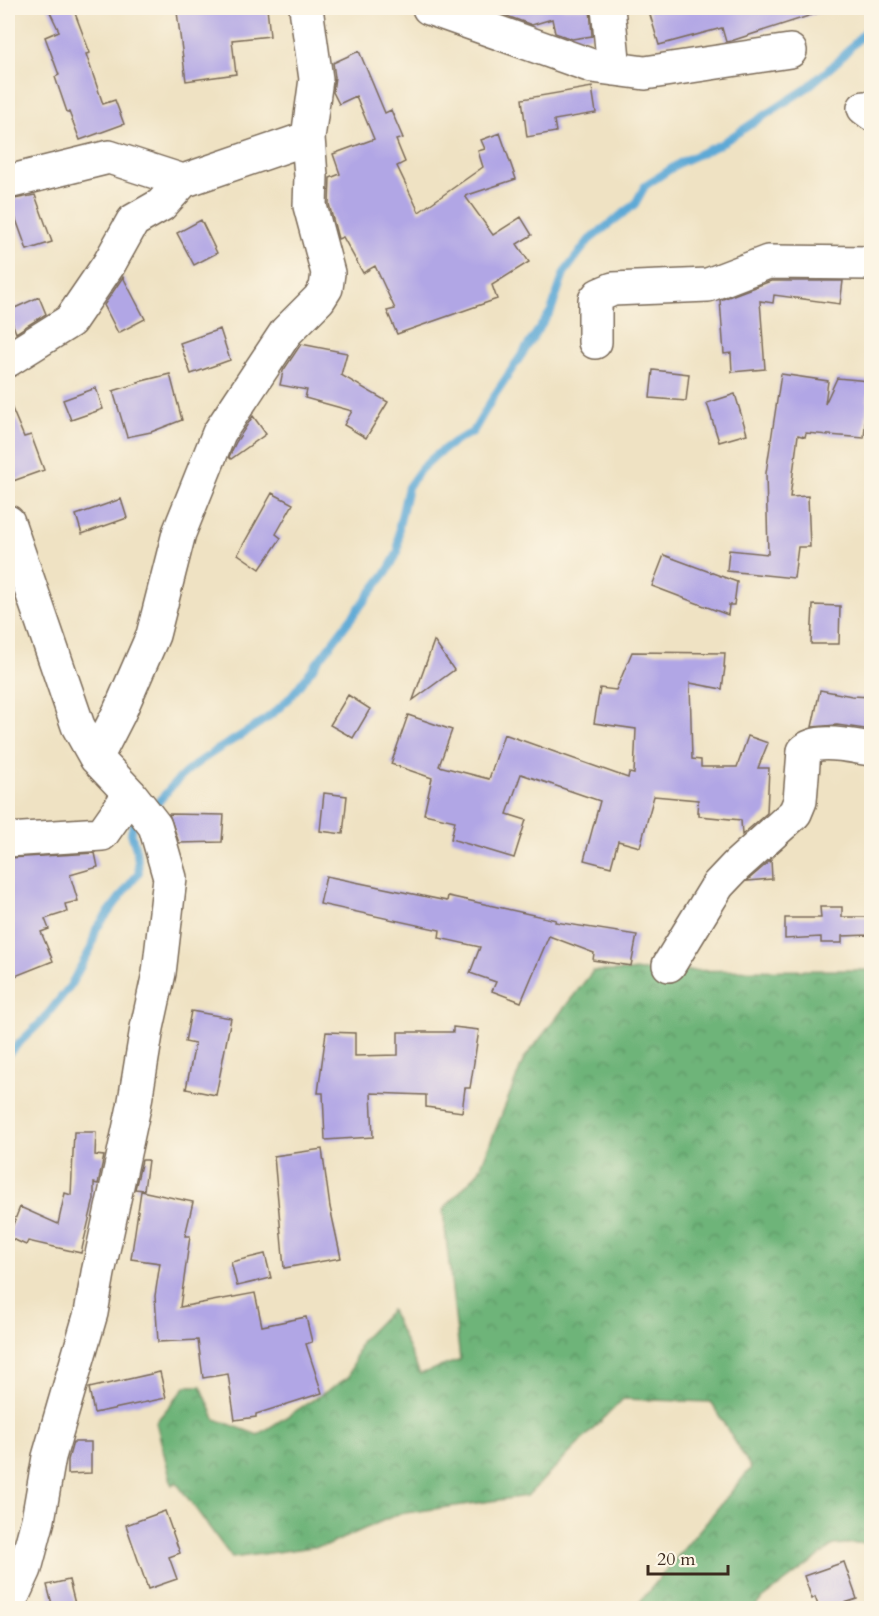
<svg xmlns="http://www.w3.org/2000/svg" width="879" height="1616" font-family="Cardo,serif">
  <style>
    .forest { fill: url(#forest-crowns); stroke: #546f4c; stroke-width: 1.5 }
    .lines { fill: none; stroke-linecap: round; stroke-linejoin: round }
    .stream { stroke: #5da9d6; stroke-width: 8 }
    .building { fill: #b1a6e5 }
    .minor-casing { stroke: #7a6a58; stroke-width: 36 }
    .minor { stroke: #fff; stroke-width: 33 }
  </style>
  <defs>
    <pattern id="forest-crowns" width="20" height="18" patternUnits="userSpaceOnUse" patternTransform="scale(1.5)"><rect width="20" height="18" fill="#6eb479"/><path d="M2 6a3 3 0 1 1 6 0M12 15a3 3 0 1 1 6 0" fill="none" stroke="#5c9363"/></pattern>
  </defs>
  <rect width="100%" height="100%" fill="#fcf5e5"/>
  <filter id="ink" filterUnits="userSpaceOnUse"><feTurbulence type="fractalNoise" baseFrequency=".0167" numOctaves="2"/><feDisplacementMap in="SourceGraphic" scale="12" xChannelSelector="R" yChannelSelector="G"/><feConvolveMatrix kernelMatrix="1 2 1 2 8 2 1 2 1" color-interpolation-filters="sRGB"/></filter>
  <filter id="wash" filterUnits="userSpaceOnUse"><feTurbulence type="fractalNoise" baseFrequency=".008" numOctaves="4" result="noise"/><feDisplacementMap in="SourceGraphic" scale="24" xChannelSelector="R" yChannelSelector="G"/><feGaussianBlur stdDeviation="1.35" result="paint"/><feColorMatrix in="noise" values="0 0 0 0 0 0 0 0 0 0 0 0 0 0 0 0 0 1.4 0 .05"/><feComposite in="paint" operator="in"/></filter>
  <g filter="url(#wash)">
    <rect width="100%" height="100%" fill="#efe2c3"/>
    <!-- forest -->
    <path class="forest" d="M 871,970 L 871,1542 L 834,1545 L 761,1600 L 754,1608 L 639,1608 L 639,1603 L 751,1468 L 711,1402 L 623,1399 L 527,1496 L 398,1514 L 328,1545 L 232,1558 L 176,1482 L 172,1485 L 156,1422 L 186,1386 L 201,1386 L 215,1419 L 258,1435 L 349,1377 L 360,1342 L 391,1310 L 420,1374 L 460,1360 L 443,1210 L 479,1171 L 524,1059 L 593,971 Z"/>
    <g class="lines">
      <!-- stream -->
      <path class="stream" d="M 152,810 C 164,795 176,780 191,768 C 226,740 267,727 296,690 L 388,570 L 398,552 L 399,526 L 408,487 L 421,469 L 436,455 L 455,441 L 473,432 L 494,396 L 551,311 L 564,273 L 589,240 L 635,204 L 645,186 L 681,162 L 719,145 L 807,88 L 838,61 L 872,24
        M 8,1054 L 43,1020 L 70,986 L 91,948 L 96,929 L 139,872 L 137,852 L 131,833 L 135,817"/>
    </g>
    <g id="blocks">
      <!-- building -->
      <path class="building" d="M 48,8 L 73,8 L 90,53 L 86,54 L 103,104 L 115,100 L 124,124 L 80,140 L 69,112 L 67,112 L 55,77 L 59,75 L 45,37 L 59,31 Z
        M 224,8 L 267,8 L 270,36 L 232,40 L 236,74 L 186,81 L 177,12 Z
        M 497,8 L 590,8 L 592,36 L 572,39 L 555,33 L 552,19 L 532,25 L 499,13 Z
        M 648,8 L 820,8 L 821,12 L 731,41 L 726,42 L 722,28 L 659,45 Z
        M 359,51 L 385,113 L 391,110 L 403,138 L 396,140 L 405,162 L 397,166 L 419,212 L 483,167 L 478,151 L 485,149 L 481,140 L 500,133 L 516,179 L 465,196 L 493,235 L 521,217 L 532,235 L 517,244 L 529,262 L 492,285 L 497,299 L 397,334 L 387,311 L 395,309 L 375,266 L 363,273 L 343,237 L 338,239 L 329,204 L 330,178 L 340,174 L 333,154 L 374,139 L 356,96 L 339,104 L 333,92 L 335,77 L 333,63 Z
        M 592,87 L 596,113 L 554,120 L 556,132 L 527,137 L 522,99 Z
        M 35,195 L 52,242 L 27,250 L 9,200 Z
        M 201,220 L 217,253 L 194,265 L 177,233 Z
        M 123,277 L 145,319 L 118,333 L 104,305 Z
        M 771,281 L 843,281 L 840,304 L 774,295 L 773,303 L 760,301 L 765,369 L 732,372 L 731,353 L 724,354 L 720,300 Z
        M 39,297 L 46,314 L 16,333 L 8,311 Z
        M 220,329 L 230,360 L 191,374 L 180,343 Z
        M 301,344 L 347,353 L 341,375 L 388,402 L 366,438 L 344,425 L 352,411 L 305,398 L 307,390 L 280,385 L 283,371 Z
        M 653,370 L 689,374 L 686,401 L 650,398 Z
        M 170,374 L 182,420 L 151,432 L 127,437 L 113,391 L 139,383 L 138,382 Z
        M 781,374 L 828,381 L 825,404 L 837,378 L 869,381 L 864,438 L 806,433 L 805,437 L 798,435 L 790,497 L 808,496 L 810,547 L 798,547 L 794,578 L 727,571 L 729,550 L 768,554 L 766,473 Z
        M 96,388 L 103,409 L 71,420 L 63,400 Z
        M 735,394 L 747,434 L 719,442 L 707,403 Z
        M 8,399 L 24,437 L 31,435 L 44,470 L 13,481 L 8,466 Z
        M 253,416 L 266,434 L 231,459 L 229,457 L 236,442 Z
        M 272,493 L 293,504 L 276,534 L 281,538 L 260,569 L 238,554 Z
        M 121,499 L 127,518 L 82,534 L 76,515 Z
        M 664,555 L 737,582 L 734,605 L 729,605 L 728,615 L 652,586 Z
        M 813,605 L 840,606 L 839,644 L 811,644 Z
        M 434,641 L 454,670 L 413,700 Z
        M 632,652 L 725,653 L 724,667 L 725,667 L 722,689 L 690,683 L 692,759 L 701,760 L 701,767 L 737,767 L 748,736 L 768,743 L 758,768 L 769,768 L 767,813 L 742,835 L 741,820 L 699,816 L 699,812 L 697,812 L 698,800 L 654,796 L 640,847 L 618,841 L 611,867 L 584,860 L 600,801 L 521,774 L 507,814 L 526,820 L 514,858 L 451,839 L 455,821 L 424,814 L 432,778 L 391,764 L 408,715 L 452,730 L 439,766 L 489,779 L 504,734 L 628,778 L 629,773 L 634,774 L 636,729 L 594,723 L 600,688 L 616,690 Z
        M 820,690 L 852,696 L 872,697 L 872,730 L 837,725 L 812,727 Z
        M 348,695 L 370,709 L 353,738 L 330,725 Z
        M 324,793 L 347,796 L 343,834 L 320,831 Z
        M 169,814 L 224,815 L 222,842 L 179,843 Z
        M 95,853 L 98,867 L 70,875 L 78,901 L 65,904 L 67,912 L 45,919 L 49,929 L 41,932 L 53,961 L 8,979 L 8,858 Z
        M 771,860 L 772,879 L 747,881 L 749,879 Z
        M 326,876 L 447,901 L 448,896 L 556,920 L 555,922 L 637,935 L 631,966 L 593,960 L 594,953 L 549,936 L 521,1002 L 492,991 L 496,982 L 470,973 L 480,947 L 439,938 L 440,930 L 320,904 Z
        M 820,907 L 842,907 L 842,917 L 870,917 L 870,935 L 842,936 L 842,943 L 821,943 L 821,937 L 785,939 L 785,918 L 821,918 Z
        M 191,1011 L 231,1018 L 216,1095 L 186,1089 L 195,1044 L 185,1042 Z
        M 453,1027 L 479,1030 L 470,1088 L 465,1088 L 462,1112 L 426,1107 L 426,1095 L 371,1093 L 373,1137 L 325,1140 L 323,1093 L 318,1093 L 326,1032 L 355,1033 L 355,1056 L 398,1055 L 398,1032 L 453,1032 Z
        M 74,1132 L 96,1132 L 95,1155 L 104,1156 L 98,1184 L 94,1183 L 94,1199 L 81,1253 L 28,1241 L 26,1245 L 8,1237 L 20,1207 L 58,1224 L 65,1193 L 71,1195 Z
        M 322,1149 L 330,1207 L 341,1258 L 284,1268 L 274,1156 Z
        M 142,1160 L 148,1160 L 144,1190 L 135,1189 Z
        M 141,1191 L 193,1202 L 185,1236 L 190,1236 L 180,1307 L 255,1293 L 262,1326 L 306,1317 L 312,1342 L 306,1344 L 322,1393 L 256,1414 L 256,1417 L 235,1420 L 228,1374 L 203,1378 L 198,1340 L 158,1342 L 155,1296 L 160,1263 L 131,1259 Z
        M 265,1254 L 271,1278 L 237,1286 L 231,1262 Z
        M 160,1372 L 166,1398 L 94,1413 L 89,1388 Z
        M 73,1442 L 91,1442 L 91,1473 L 68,1474 L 68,1460 Z
        M 165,1511 L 180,1553 L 169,1557 L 177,1579 L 148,1589 L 126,1525 Z
        M 844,1562 L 857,1599 L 829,1608 L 819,1608 L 815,1597 L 812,1599 L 804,1576 Z
        M 69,1580 L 76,1608 L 53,1608 L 47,1585 Z"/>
    </g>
  </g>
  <g filter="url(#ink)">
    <use href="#blocks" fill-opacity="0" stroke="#7a6a58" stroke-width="1.5"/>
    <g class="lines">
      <!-- minor casing -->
      <g class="minor-casing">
        <path id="minor" d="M 429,8 L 592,66 L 645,73 L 790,51
          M 608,8 L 614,69
          M 864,108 L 872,114
          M 8,182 L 109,157 L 183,181
          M 595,342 L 595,300 L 599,295 L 613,289 L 708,285 L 768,262 L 872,263
          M 8,360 L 70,321 L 109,264 L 133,221 L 161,205 L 183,181 L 308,138 L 316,79 L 306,8
          M 8,522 L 78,726 L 96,758 L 130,794 L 155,826 L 170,878 L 159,973 L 147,1028 L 134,1107 L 98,1273 L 91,1313 L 49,1457 L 38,1520 L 25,1569 L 8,1606
          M 96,758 L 119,713 L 153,635 L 179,533 L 219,433 L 286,332 L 319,299 L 326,288 L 328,273 L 310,206 L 311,176 L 308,138
          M 8,840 L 102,834 L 130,794
          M 669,965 L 718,885 L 736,866 L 795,813 L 800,801 L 804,751 C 817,737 854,747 872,749"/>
      </g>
      <!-- minor -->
      <use href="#minor" class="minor"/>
    </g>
  </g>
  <!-- margin -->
  <rect width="879" height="1616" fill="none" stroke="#fcf5e5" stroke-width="30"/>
  <!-- scale -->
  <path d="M648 1565v9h80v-9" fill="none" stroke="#3b2a1e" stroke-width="3"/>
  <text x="657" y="1565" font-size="18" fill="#3b2a1e" stroke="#fcf5e5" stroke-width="4.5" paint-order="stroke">20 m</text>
</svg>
